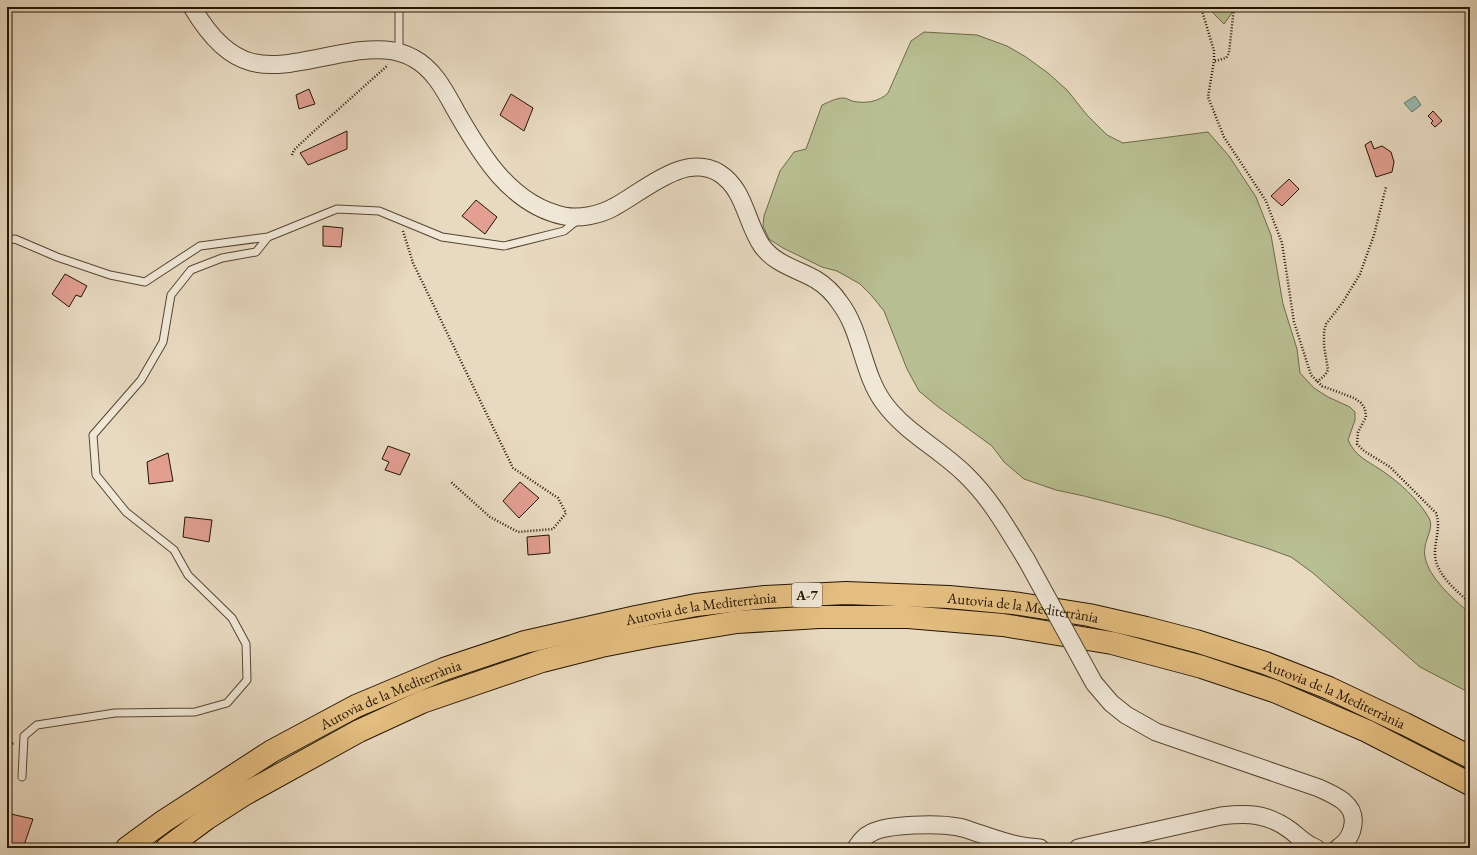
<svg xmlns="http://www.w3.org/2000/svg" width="1477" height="855" font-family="'EB Garamond',serif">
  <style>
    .green { fill: #b8bf92; stroke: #6e6a4a }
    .water { fill: #97bbb0; stroke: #69796a }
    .building { fill: #e29f92; stroke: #231501 }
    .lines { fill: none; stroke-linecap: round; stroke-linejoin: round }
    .service-casing { stroke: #544631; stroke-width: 9 }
    .tertiary-casing { stroke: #544631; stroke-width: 19 }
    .motorway-casing { stroke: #231501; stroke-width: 24 }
    .path { stroke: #231501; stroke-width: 2.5; stroke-dasharray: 1 2; stroke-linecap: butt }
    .service { stroke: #f0e7d7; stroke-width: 7 }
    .tertiary { stroke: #f0e7d7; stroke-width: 17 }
    .motorway { stroke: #e4bd80; stroke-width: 22 }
    .tertiary-bridge-casing { stroke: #544631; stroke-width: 19; stroke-linecap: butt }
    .tertiary-bridge { stroke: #f0e7d7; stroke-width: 17 }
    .labels { text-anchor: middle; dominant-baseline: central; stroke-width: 3.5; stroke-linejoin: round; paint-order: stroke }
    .shield { fill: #f0e7d7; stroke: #605441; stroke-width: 1 }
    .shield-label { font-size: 14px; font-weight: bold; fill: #231501 }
    .street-label { font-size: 15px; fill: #231501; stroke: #f0e7d7 }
  </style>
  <rect width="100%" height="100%" fill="#e8dac1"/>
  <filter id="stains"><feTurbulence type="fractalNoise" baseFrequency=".005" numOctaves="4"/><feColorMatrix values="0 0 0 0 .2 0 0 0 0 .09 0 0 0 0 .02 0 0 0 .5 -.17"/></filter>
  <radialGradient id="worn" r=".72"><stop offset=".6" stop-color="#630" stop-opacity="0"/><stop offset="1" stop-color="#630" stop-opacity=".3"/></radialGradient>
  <!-- green -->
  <path class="green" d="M 1207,7 L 1236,7 L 1224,24 Z
    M 924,32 L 977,35 L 1007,46 L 1026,57 L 1048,73 L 1067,90 L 1087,115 L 1107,135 L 1123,143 L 1208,132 L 1229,156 L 1256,197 L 1271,235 L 1283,304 L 1297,349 L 1300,373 L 1314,388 L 1328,397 L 1350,407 L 1355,412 L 1355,420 L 1348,440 C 1356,457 1366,460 1381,470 C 1399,482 1418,499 1429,518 C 1434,527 1426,538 1425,547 C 1420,571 1454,600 1470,613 L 1470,693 L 1420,667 L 1313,573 L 1291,557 L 1266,548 L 1166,517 L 1084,496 L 1056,490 L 1024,479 L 1004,462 L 992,446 L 937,406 L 919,391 L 907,369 L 884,311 L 871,295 L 860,284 L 837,271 L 822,267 L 783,248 L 769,239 L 763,226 L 764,216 L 780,171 L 794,152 L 806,149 L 822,105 C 829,102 836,98 843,98 C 847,98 849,100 852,101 C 865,104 879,102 888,93 L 911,41 Z"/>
  <!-- water -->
  <path class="water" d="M 1415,96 L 1421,105 L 1412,112 L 1404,103 Z"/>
  <!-- building -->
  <path class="building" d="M 309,89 L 315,104 L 299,109 L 296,95 Z
    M 511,94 L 533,108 L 524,131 L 500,115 Z
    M 1433,111 L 1442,121 L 1435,127 L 1431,123 L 1433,121 L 1428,116 Z
    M 347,131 L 347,149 L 308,165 L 300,153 Z
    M 1371,141 L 1374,149 L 1382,146 L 1391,152 L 1394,162 L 1392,172 L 1376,177 L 1365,145 Z
    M 1289,179 L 1299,189 L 1282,206 L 1271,196 Z
    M 476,200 L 497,217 L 485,234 L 462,216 Z
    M 323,226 L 343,228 L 341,247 L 323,246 Z
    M 65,274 L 87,286 L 81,297 L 76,295 L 69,307 L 52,294 Z
    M 388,446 L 410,454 L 400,475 L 385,470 L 389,462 L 382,459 Z
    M 168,453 L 173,481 L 149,484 L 147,462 Z
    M 520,482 L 539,498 L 519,518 L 503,501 Z
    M 185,517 L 212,520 L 209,542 L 183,537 Z
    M 549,535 L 550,553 L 528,555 L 527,537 Z
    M 11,814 L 33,819 L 23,848 L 7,848 L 7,821 Z"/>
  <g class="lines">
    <!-- service casing -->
    <g class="service-casing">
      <path id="service" d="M 399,52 L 399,7
        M 7,240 L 15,239 L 57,257 L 110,275 L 145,282 L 200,246 L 268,237 L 337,209 L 379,211 L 442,237 L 504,246 L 564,231 L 579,219
        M 22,777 L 24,736 L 37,725 L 115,713 L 195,712 L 227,703 L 247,680 L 246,644 L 232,618 L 188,575 L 174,550 L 126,512 L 96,475 L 93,435 L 141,380 L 163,342 L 171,295 L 191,270 L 222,258 L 256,252 L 268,237"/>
    </g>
    <!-- tertiary casing -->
    <g class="tertiary-casing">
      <path id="tertiary" d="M 192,7 C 241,89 279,63 357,51 C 376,49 395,48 413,58 C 434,69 445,91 456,111 C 481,155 511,205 564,216 C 580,219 600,215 614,207 C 643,192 684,152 719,173 C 745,189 746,223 762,246 C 775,264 797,269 815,279 C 825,285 834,294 840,303 C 862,332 862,373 884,403 C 906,433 940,449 966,475 C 991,499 1008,530 1026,559
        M 1094,683 L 1111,703 L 1126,715 L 1156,732 L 1319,788 C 1335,795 1356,804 1353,824 C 1352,835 1347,842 1338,848
        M 856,848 C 860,842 864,836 871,833 C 887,824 939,823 958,827 C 966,828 973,832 981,834 C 1001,841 1019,847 1040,848
        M 1078,848 L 1221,816 C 1248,813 1267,813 1290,830 C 1298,836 1306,845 1316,848"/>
    </g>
    <!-- motorway casing -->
    <g class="motorway-casing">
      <g id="motorway">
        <path id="s1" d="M 127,848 L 164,821 L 272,751 L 356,706 L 444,669 L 525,642 L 636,617 L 696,605 L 765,597 L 846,593 L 949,597 L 1013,603 L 1089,615 L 1146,628 L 1196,641 L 1265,663 L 1329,688 L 1405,724 L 1470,757"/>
        <path d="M 167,848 L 206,819 L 245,794 L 359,731 L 422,702 L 542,661 L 601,646 L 652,636 L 737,622 L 819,617 L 908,617 L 1003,625 L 1112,643 L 1202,667 L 1274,691 L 1367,731 L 1470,784"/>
      </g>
    </g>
    <!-- path -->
    <path class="path" d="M 1201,7 L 1214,51 L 1214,61 L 1208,97 L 1224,137 L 1266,201 L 1282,243 L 1294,322 L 1311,375 L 1322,386 L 1354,398 L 1361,403 L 1365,409 L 1366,417 L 1358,432 L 1357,444 L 1364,451 L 1390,467 L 1436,513 C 1441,527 1435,539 1435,553 C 1435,574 1456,590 1470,603
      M 1215,61 L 1226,58 L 1229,53 L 1234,7
      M 292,155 L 294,150 L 314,131 L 388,65
      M 403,231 L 413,263 L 513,468 L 558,498 L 566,513 L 553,529 L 518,532 L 490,517 L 451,482
      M 1317,382 L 1325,375 L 1328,370 L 1324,346 L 1324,331 L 1326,324 L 1343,302 L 1360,274 L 1374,235 L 1386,187
      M 7,746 L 14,743"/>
    <!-- service -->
    <use href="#service" class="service"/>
    <!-- tertiary -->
    <use href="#tertiary" class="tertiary"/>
    <!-- motorway -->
    <use href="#motorway" class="motorway"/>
    <!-- tertiary-bridge casing -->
    <g class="tertiary-bridge-casing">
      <path id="tertiary-bridge" d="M 1026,559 L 1094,683"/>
    </g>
    <!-- tertiary-bridge -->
    <use href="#tertiary-bridge" class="tertiary-bridge"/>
  </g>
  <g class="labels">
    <!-- shield labels -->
    <rect class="shield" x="792" y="583" width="30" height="24" rx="3"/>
    <g class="shield-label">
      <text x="807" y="595">A-7</text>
    </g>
    <!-- street labels -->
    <g class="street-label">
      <text stroke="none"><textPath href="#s1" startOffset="630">Autovia de la Mediterrània</textPath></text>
      <text stroke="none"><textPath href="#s1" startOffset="954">Autovia de la Mediterrània</textPath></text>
      <text stroke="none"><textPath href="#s1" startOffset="1279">Autovia de la Mediterrània</textPath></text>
      <text stroke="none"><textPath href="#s1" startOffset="306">Autovia de la Mediterrània</textPath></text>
    </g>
  </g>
  <!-- margin -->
  <rect width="1477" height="855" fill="none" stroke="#e8dac1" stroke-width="24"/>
  <rect x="8" y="8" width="1461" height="839" fill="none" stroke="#231501" stroke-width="2"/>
  <rect x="12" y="12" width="1453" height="831" fill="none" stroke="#231501"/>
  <rect width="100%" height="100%" filter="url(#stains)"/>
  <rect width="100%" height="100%" fill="url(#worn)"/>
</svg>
